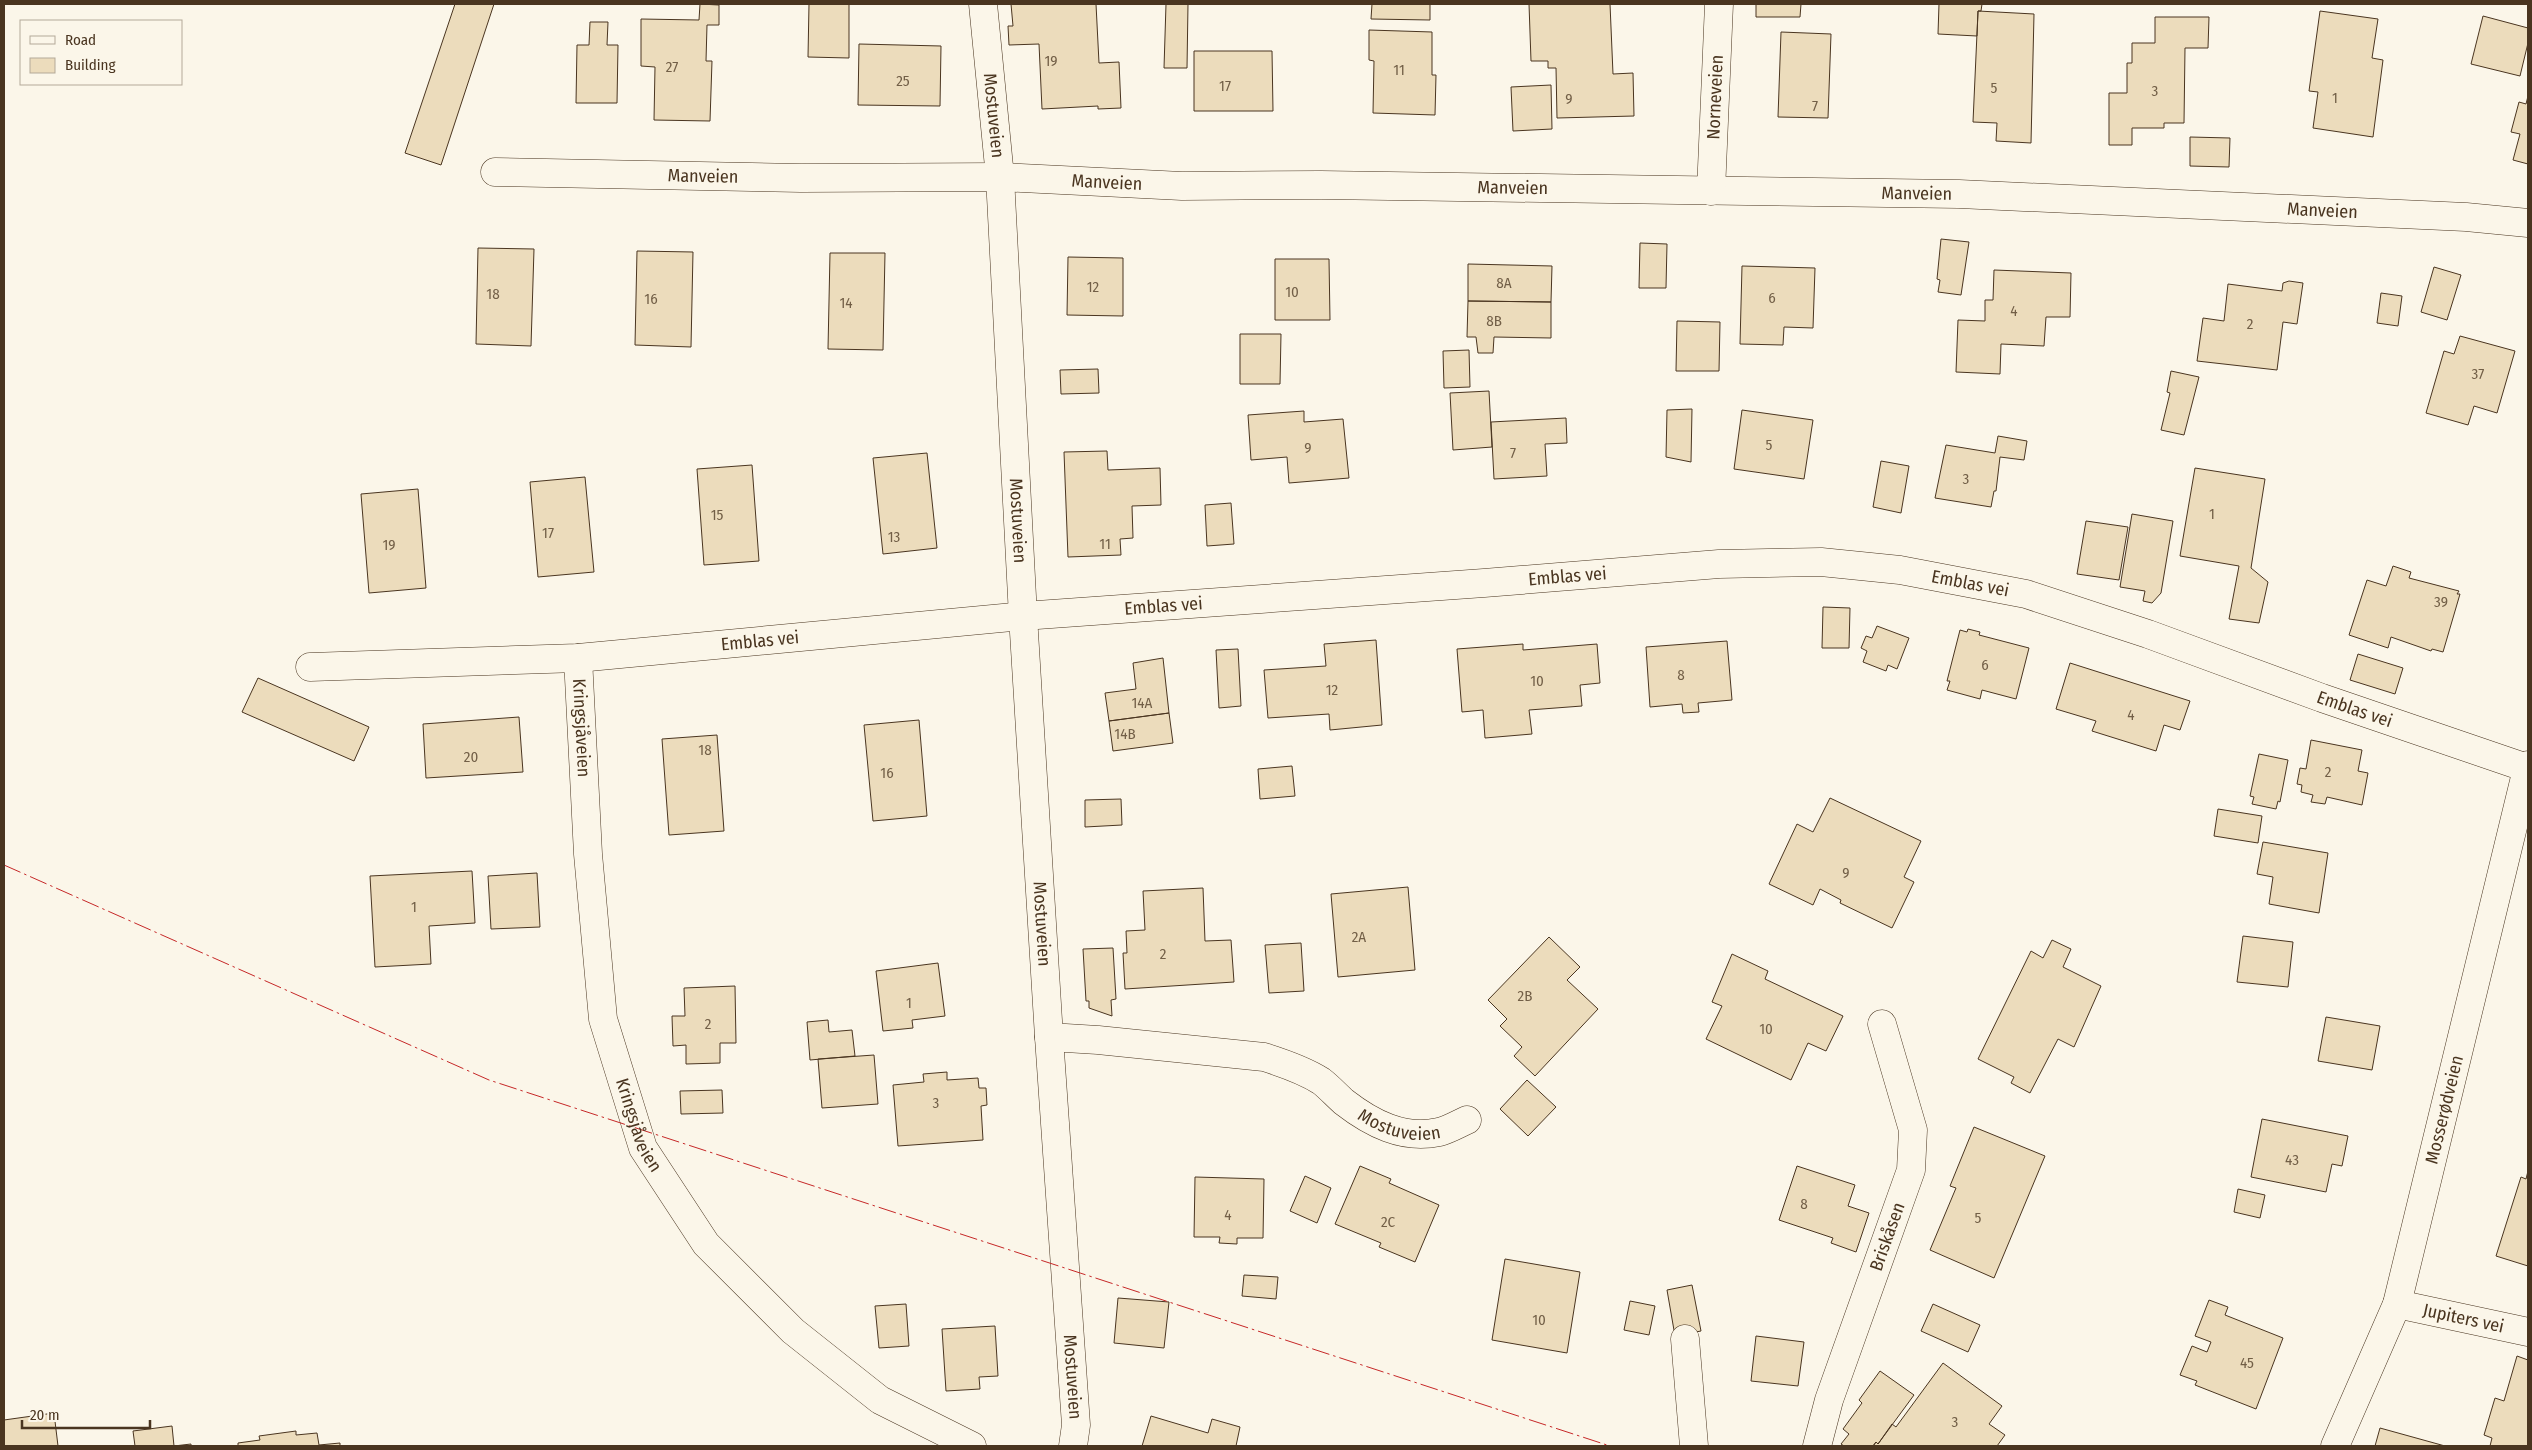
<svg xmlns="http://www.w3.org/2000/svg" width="2532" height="1450" font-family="'Fira Sans Condensed',sans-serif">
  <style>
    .building { fill: #ecdcbc; stroke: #4a3520 }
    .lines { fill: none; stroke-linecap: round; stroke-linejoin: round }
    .minor-casing { stroke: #4a3520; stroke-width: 29 }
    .minor { stroke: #fbf6e9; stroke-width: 28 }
    .power { stroke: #c62828; stroke-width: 1; stroke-dasharray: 18 4 2.5 4; stroke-linecap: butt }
    .labels { text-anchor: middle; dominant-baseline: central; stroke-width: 4; stroke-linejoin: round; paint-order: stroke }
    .number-label { font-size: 15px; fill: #725f47 }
    .street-label { font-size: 18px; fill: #4a3520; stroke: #fbf6e9 }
  </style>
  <rect width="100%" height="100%" fill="#fbf6e9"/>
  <!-- building -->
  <path class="building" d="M 455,4 L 494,4 L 441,165 L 405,153 Z
    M 700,4 L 719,5 L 719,25 L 707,25 L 706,61 L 712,61 L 710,121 L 654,120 L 655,67 L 641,66 L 641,19 L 699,20 Z
    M 809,4 L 849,4 L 849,58 L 808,57 Z
    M 1011,4 L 1096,4 L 1099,63 L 1119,62 L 1121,108 L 1098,109 L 1098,106 L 1042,109 L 1039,44 L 1009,45 L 1008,26 L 1013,26 Z
    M 1166,4 L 1188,4 L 1187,68 L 1164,68 Z
    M 1372,4 L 1430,4 L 1430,20 L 1371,19 Z
    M 1529,4 L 1610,4 L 1613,74 L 1633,73 L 1634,116 L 1557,118 L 1556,68 L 1548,68 L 1548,61 L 1531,61 Z
    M 1756,4 L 1801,4 L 1800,17 L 1756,17 Z
    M 1939,4 L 1982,4 L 1981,11 L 1978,11 L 1977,36 L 1938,34 Z
    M 1978,11 L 2034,14 L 2031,143 L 1996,141 L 1997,123 L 1973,122 Z
    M 2320,11 L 2378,19 L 2372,58 L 2383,60 L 2373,137 L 2313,128 L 2318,92 L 2309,91 Z
    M 2483,16 L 2528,28 L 2528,43 L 2520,76 L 2471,64 Z
    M 2155,17 L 2209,17 L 2208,48 L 2185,48 L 2184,123 L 2164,123 L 2164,128 L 2132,128 L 2132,145 L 2109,145 L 2109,93 L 2127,93 L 2127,63 L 2132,63 L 2132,43 L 2155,43 Z
    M 590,22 L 608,22 L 607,45 L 618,45 L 617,103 L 576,103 L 577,45 L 589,45 Z
    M 1369,30 L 1432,32 L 1432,75 L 1436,75 L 1435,115 L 1373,113 L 1374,61 L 1369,60 Z
    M 1781,32 L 1831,34 L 1828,118 L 1778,117 Z
    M 859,44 L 941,46 L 940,106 L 858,105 Z
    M 1194,51 L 1272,51 L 1273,111 L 1194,111 Z
    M 1551,85 L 1552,129 L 1513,131 L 1511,87 Z
    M 2528,96 L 2528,164 L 2513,160 L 2520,134 L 2511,132 L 2519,102 L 2526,104 Z
    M 2190,137 L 2230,138 L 2229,167 L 2190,166 Z
    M 1941,239 L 1969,242 L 1961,295 L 1938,292 L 1940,280 L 1937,279 Z
    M 1640,243 L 1667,244 L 1666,288 L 1639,288 Z
    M 478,248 L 534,249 L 531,346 L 476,344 Z
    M 637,251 L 693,252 L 691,347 L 635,345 Z
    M 830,253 L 885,253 L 883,350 L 828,349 Z
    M 1068,257 L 1123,258 L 1123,316 L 1067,315 Z
    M 1275,259 L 1329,259 L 1330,320 L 1275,320 Z
    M 1468,264 L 1552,266 L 1551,302 L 1468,301 Z
    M 1742,266 L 1815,268 L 1813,328 L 1784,327 L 1783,345 L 1740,344 Z
    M 2434,267 L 2461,275 L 2447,320 L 2421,312 Z
    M 1994,270 L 2071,273 L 2070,317 L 2046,317 L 2044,346 L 2001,344 L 2000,374 L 1956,372 L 1958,320 L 1985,321 L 1985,300 L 1993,300 Z
    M 2289,281 L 2303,283 L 2297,324 L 2283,322 L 2277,370 L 2197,361 L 2203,318 L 2224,321 L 2228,284 L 2282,291 L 2283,283 Z
    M 2381,293 L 2402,296 L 2398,326 L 2377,323 Z
    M 1468,301 L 1551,302 L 1551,338 L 1494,337 L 1493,353 L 1478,353 L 1476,337 L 1467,337 Z
    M 1677,321 L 1720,322 L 1719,371 L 1676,371 Z
    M 1240,334 L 1281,334 L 1280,384 L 1240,384 Z
    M 2460,336 L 2515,351 L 2497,413 L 2474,406 L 2468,425 L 2426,413 L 2444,351 L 2454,354 Z
    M 1469,350 L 1470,387 L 1444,388 L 1443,351 Z
    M 1098,369 L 1099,393 L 1061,394 L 1060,370 Z
    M 2171,371 L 2199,377 L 2184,435 L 2161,430 L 2170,393 L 2167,392 Z
    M 1489,391 L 1492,447 L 1453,450 L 1450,393 Z
    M 1692,409 L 1691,462 L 1666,457 L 1667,410 Z
    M 1742,410 L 1813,420 L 1804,479 L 1734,469 Z
    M 1304,411 L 1304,422 L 1343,419 L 1349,478 L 1289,483 L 1287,457 L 1251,460 L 1248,415 Z
    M 1566,418 L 1567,443 L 1545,444 L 1547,476 L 1494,479 L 1491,422 Z
    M 1998,436 L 2027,441 L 2024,460 L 2000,457 L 1996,491 L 1994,491 L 1991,507 L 1935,498 L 1946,445 L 1995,453 Z
    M 1107,451 L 1108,470 L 1160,468 L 1161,505 L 1132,506 L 1133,538 L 1120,539 L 1121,555 L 1068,557 L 1064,452 Z
    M 927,453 L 937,548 L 883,554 L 873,458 Z
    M 1881,461 L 1909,466 L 1901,513 L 1873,507 Z
    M 752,465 L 759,561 L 704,565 L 697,469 Z
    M 2195,468 L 2265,479 L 2251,568 L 2268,582 L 2259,623 L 2229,619 L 2239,566 L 2180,556 Z
    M 585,477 L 594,572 L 538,577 L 530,482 Z
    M 418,489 L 426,588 L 369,593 L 361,494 Z
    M 1231,503 L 1234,544 L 1207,546 L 1205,505 Z
    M 2132,514 L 2173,521 L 2161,593 L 2152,603 L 2143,601 L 2145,591 L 2120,587 Z
    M 2086,521 L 2128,527 L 2119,580 L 2077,574 Z
    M 2393,566 L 2411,572 L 2409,578 L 2459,591 L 2457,594 L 2460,594 L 2443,652 L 2432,649 L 2431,651 L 2391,637 L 2388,648 L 2349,635 L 2367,580 L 2386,586 Z
    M 1823,607 L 1850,608 L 1849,648 L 1822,648 Z
    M 1877,626 L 1909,638 L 1897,669 L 1888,665 L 1886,671 L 1863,662 L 1867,651 L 1861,648 L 1866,636 L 1872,638 Z
    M 1968,629 L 1980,632 L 1979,635 L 2029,648 L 2016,699 L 1982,690 L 1980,699 L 1947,690 L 1950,681 L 1947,681 L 1960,630 L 1967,632 Z
    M 1376,640 L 1382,725 L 1330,730 L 1329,714 L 1268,718 L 1264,670 L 1326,666 L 1324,644 Z
    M 1727,641 L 1732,700 L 1698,703 L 1699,712 L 1683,713 L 1682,704 L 1650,707 L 1646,647 Z
    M 1523,644 L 1523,650 L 1597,644 L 1600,683 L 1580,685 L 1582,706 L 1529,710 L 1532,734 L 1485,738 L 1483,710 L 1462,712 L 1457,649 Z
    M 1238,649 L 1241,706 L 1219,708 L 1216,650 Z
    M 2358,654 L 2403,668 L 2395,694 L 2350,680 Z
    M 1163,658 L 1169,713 L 1109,721 L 1105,693 L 1136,689 L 1133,663 Z
    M 2070,663 L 2190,701 L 2180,730 L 2164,725 L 2156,751 L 2092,731 L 2096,721 L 2056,709 Z
    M 258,678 L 369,727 L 354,761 L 242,712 Z
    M 1169,713 L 1173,743 L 1113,751 L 1109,721 Z
    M 519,717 L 523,772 L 426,778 L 423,724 Z
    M 919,720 L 927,816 L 873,821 L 864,725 Z
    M 717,735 L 724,831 L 669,835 L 662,739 Z
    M 2311,740 L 2362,750 L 2358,771 L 2368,773 L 2362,805 L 2327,797 L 2325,804 L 2311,802 L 2313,795 L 2301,792 L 2302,785 L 2297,784 L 2300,768 L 2306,769 Z
    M 2259,754 L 2288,760 L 2280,802 L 2278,801 L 2276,809 L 2252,804 L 2254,797 L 2250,796 Z
    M 1292,766 L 1295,796 L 1260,799 L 1258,769 Z
    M 1830,798 L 1921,841 L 1904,877 L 1914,882 L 1892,928 L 1840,903 L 1841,900 L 1820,889 L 1813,905 L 1769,884 L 1797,824 L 1813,832 Z
    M 1121,799 L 1122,825 L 1085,827 L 1085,800 Z
    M 2218,809 L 2262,816 L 2258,843 L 2214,836 Z
    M 2263,842 L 2328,853 L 2319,913 L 2269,904 L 2273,877 L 2257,874 Z
    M 472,871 L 475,923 L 429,926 L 431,964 L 375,967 L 370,876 Z
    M 537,873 L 540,927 L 491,929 L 488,876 Z
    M 1408,887 L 1415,970 L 1338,977 L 1331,894 Z
    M 1203,888 L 1205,941 L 1231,940 L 1234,982 L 1125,989 L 1123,953 L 1127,953 L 1126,931 L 1145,930 L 1143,891 Z
    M 2243,936 L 2293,942 L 2288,987 L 2237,982 Z
    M 1549,937 L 1580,967 L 1567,980 L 1598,1009 L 1535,1076 L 1514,1056 L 1522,1047 L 1500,1026 L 1507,1019 L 1488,1000 Z
    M 2052,940 L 2071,949 L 2063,967 L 2101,986 L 2074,1047 L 2058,1039 L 2030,1093 L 2011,1083 L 2014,1077 L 1978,1059 L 2031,951 L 2043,958 Z
    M 1301,943 L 1304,991 L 1269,993 L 1265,945 Z
    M 1113,948 L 1116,999 L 1111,1000 L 1112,1016 L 1089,1008 L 1089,1001 L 1086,1001 L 1083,949 Z
    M 1732,954 L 1768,971 L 1765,979 L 1843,1016 L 1826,1051 L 1808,1043 L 1791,1080 L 1706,1039 L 1722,1006 L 1712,1002 Z
    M 938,963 L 945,1016 L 912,1020 L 913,1028 L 883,1031 L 876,971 Z
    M 735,986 L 736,1043 L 720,1043 L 720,1063 L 686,1064 L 686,1045 L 673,1046 L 672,1016 L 685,1016 L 684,988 Z
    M 2326,1017 L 2380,1026 L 2372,1070 L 2318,1061 Z
    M 828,1020 L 829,1032 L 852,1030 L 855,1056 L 810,1060 L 807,1022 Z
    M 874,1055 L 878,1104 L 822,1108 L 818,1059 Z
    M 947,1072 L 947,1080 L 978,1078 L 979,1088 L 986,1088 L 987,1105 L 981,1106 L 983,1140 L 898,1146 L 893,1085 L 924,1082 L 923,1074 Z
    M 1527,1080 L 1556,1107 L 1528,1136 L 1500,1109 Z
    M 722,1090 L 723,1113 L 681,1114 L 680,1091 Z
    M 2262,1119 L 2348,1136 L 2342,1166 L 2332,1164 L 2326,1192 L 2251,1177 Z
    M 1974,1127 L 2045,1156 L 1994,1278 L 1930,1250 L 1956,1188 L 1950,1186 Z
    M 1360,1166 L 1391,1179 L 1389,1183 L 1439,1205 L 1415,1262 L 1379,1247 L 1381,1243 L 1335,1224 Z
    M 1797,1166 L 1855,1185 L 1848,1206 L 1869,1213 L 1856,1252 L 1831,1243 L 1833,1238 L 1779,1220 Z
    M 2528,1171 L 2528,1266 L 2496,1256 L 2521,1177 L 2526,1179 Z
    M 1305,1176 L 1331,1188 L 1317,1223 L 1290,1211 Z
    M 1195,1177 L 1264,1179 L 1263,1238 L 1237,1238 L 1237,1244 L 1219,1243 L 1220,1237 L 1194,1237 Z
    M 2238,1189 L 2265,1195 L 2260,1218 L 2234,1212 Z
    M 1505,1259 L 1580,1272 L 1567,1353 L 1492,1340 Z
    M 1244,1275 L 1278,1277 L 1276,1299 L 1242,1296 Z
    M 1692,1285 L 1701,1331 L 1675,1336 L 1667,1290 Z
    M 1118,1298 L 1169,1302 L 1164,1348 L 1114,1343 Z
    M 2209,1300 L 2228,1307 L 2225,1315 L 2283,1338 L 2256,1409 L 2195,1385 L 2197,1381 L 2180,1375 L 2192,1346 L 2207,1352 L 2211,1342 L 2195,1336 Z
    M 1630,1301 L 1655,1306 L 1649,1335 L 1624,1330 Z
    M 906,1304 L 909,1346 L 879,1348 L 875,1306 Z
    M 1933,1304 L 1980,1325 L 1968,1352 L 1921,1331 Z
    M 995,1326 L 998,1376 L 979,1377 L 980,1389 L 946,1391 L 942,1329 Z
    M 1756,1336 L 1804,1342 L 1798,1386 L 1751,1381 Z
    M 2517,1356 L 2528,1360 L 2528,1446 L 2490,1446 L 2492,1438 L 2484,1435 L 2495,1398 L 2504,1401 Z
    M 1943,1363 L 2002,1406 L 1989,1424 L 2005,1435 L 1997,1446 L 1873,1446 L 1876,1442 L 1878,1444 L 1892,1424 L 1896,1427 Z
    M 1880,1371 L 1914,1395 L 1878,1444 L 1876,1442 L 1873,1446 L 1844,1446 L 1841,1444 L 1849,1434 L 1843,1429 L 1862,1403 L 1859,1400 Z
    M 54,1413 L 58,1446 L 4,1446 L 4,1420 Z
    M 1151,1416 L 1208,1433 L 1212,1419 L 1240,1427 L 1236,1446 L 1142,1446 Z
    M 172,1426 L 174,1446 L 191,1444 L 191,1446 L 135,1446 L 133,1431 Z
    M 2380,1428 L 2445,1446 L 2375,1446 Z
    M 296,1431 L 296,1435 L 317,1433 L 319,1445 L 340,1443 L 340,1446 L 238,1446 L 238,1443 L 260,1440 L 259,1436 Z"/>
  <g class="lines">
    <!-- minor casing -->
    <g class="minor-casing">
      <g id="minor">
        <path id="s1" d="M 983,4 L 1000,177 L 1023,616 L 1049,1037 L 1076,1425 L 1073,1446"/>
        <path id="s2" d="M 495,172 L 801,178 L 1000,177 L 1182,186 L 1321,185 L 1959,194 L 2466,217 L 2528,223"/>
        <path id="s3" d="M 1711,191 L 1719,4"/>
        <path id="s4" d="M 578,658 L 588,854 L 603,1019 L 643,1148 L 706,1244 L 793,1331 L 880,1400 L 972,1446"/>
        <path id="s5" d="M 310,667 L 578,658 L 1023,616 L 1484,583 L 1719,564 L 1821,562 L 1900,570 L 2026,594 L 2148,634 L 2322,698 L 2527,768"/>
        <path id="s6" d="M 1049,1037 L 1098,1040 L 1264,1057 C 1283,1063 1304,1070 1321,1081 C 1329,1087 1336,1095 1344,1102 C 1371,1123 1403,1140 1439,1132 C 1448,1130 1458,1124 1467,1120"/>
        <path id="s7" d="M 2397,1304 L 2528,1332"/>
        <path d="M 1685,1339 L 1694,1446"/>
        <path id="s8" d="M 1817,1446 L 1829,1400 L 1911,1170 L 1913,1130 L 1882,1024"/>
        <path id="s9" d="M 2335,1446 L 2397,1304 L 2528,765"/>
      </g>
    </g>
    <!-- minor -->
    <use href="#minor" class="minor"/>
    <!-- power -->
    <path class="power" d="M 4,865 L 489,1080 L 1610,1446"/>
  </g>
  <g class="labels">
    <!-- number labels -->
    <g class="number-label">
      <text x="1051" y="61">19</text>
      <text x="672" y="67">27</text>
      <text x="1399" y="70">11</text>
      <text x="903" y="81">25</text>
      <text x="1225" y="86">17</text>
      <text x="1994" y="88">5</text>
      <text x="2155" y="91">3</text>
      <text x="2335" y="98">1</text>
      <text x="1569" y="99">9</text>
      <text x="1815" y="106">7</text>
      <text x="1504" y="283">8A</text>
      <text x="1093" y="287">12</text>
      <text x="1292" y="292">10</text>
      <text x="493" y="294">18</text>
      <text x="1772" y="298">6</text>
      <text x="651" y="299">16</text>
      <text x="846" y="303">14</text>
      <text x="2014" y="311">4</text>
      <text x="1494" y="321">8B</text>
      <text x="2250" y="324">2</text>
      <text x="2478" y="374">37</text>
      <text x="1769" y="445">5</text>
      <text x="1308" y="448">9</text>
      <text x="1513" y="453">7</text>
      <text x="1966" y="479">3</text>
      <text x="2212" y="514">1</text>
      <text x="717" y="515">15</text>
      <text x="548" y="533">17</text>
      <text x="894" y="537">13</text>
      <text x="1105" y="544">11</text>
      <text x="389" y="545">19</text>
      <text x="2441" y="602">39</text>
      <text x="1985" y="665">6</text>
      <text x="1681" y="675">8</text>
      <text x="1537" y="681">10</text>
      <text x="1332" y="690">12</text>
      <text x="1142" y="703">14A</text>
      <text x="2131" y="715">4</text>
      <text x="1125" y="734">14B</text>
      <text x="705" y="750">18</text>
      <text x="471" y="757">20</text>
      <text x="2328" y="772">2</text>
      <text x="887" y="773">16</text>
      <text x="1846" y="873">9</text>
      <text x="414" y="907">1</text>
      <text x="1359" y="937">2A</text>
      <text x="1163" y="954">2</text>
      <text x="1525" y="996">2B</text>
      <text x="909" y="1003">1</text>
      <text x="708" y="1024">2</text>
      <text x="1766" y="1029">10</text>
      <text x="936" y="1103">3</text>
      <text x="2292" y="1160">43</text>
      <text x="1804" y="1204">8</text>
      <text x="1228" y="1215">4</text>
      <text x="1978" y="1218">5</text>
      <text x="1388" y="1222">2C</text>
      <text x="1539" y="1320">10</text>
      <text x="2247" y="1363">45</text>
      <text x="1955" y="1422">3</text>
    </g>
    <!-- street labels -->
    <g class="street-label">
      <text stroke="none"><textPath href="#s3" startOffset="94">Norneveien</textPath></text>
      <text stroke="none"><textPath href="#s1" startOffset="112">Mostuveien</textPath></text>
      <text stroke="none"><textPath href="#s2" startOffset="208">Manveien</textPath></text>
      <text stroke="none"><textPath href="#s2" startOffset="612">Manveien</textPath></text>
      <text stroke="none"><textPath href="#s2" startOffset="1018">Manveien</textPath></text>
      <text stroke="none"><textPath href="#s2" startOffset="1422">Manveien</textPath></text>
      <text stroke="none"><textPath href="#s2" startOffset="1828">Manveien</textPath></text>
      <text stroke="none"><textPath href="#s1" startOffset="518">Mostuveien</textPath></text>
      <text stroke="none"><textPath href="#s5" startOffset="1261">Emblas vei</textPath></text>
      <text stroke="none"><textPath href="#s5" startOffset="1666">Emblas vei</textPath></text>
      <text stroke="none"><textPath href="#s5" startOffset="856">Emblas vei</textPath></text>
      <text stroke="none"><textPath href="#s5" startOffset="451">Emblas vei</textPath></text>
      <text stroke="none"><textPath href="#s5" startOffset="2071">Emblas vei</textPath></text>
      <text stroke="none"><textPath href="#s4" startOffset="70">Kringsjåveien</textPath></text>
      <text stroke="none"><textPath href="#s1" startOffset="922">Mostuveien</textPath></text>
      <text stroke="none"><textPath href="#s9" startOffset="355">Mosserødveien</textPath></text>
      <text stroke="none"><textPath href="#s6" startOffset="371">Mostuveien</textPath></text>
      <text stroke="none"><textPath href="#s4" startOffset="474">Kringsjåveien</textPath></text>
      <text stroke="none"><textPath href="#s8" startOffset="221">Briskåsen</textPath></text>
      <text stroke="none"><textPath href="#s7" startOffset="68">Jupiters vei</textPath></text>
      <text stroke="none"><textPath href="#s1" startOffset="1376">Mostuveien</textPath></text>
    </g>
  </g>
  <!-- border -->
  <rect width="2532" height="1450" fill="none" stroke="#4a3520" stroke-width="10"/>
  <!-- legend -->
  <rect x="20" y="20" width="162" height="65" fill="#fbf6e9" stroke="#b4a999"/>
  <rect x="30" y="36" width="25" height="8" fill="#fbf6e9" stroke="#b4a999"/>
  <text x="65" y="45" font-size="15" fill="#4a3520">Road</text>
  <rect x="30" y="58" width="25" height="15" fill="#ecdcbc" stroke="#b4a999"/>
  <text x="65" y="70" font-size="15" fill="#4a3520">Building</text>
  <!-- scale -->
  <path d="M22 1420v8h128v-8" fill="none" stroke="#4a3520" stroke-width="2.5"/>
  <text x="30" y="1420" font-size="15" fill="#4a3520" stroke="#fbf6e9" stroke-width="4" paint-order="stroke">20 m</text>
</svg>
